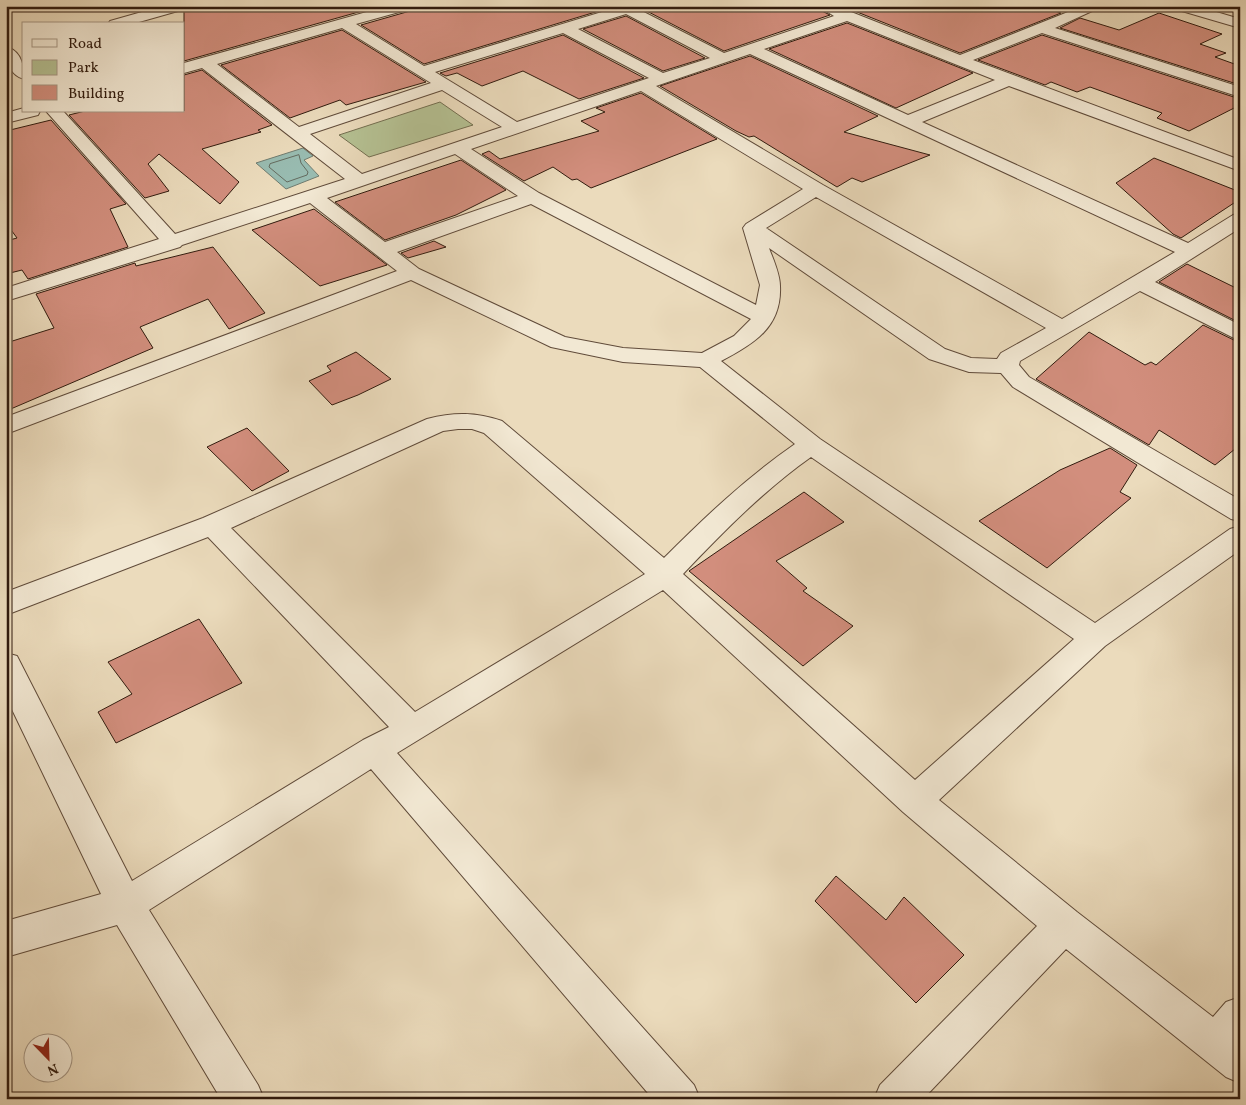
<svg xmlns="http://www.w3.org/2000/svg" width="1246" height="1105" font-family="Vollkorn,serif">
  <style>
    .green { fill: #b5c193; stroke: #736e50 }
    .water { fill: #98bbb0; stroke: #6f7b6f }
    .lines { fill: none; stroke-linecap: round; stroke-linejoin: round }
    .shore { stroke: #646b5f; stroke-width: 1 }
    .building { fill: #d28e7d; stroke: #311b0e }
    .street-casing { stroke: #604b3a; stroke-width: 2 }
    .street { fill: #f2e8d3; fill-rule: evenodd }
  </style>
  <rect width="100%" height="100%" fill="#ebdbbc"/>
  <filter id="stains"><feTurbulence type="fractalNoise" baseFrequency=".004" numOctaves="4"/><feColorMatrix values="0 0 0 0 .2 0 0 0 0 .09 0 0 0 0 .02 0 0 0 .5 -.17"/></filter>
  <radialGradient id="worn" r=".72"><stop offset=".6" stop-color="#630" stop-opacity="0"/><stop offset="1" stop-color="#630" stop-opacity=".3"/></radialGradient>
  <!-- green -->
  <path class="green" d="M 440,102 L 473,125 L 369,157 L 339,135 Z"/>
  <!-- water -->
  <path class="water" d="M 303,148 L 313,156 L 304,160 L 319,176 L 286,189 L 256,163 Z"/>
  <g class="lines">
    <!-- shore -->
    <path class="shore" d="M 299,155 L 301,163 L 308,172 L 307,175 L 287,182 L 269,167 L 270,164 Z"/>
  </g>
  <!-- building -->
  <path class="building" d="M 208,6 L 380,6 L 184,61 L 184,11 L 189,7 Z
    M 414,6 L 612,6 L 612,7 L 424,64 L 361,25 L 410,11 Z
    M 637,6 L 823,6 L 822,11 L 830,15 L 724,51 Z
    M 842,6 L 1039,6 L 1061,13 L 960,53 Z
    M 1159,13 L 1222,34 L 1200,44 L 1226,53 L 1215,57 L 1240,66 L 1240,85 L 1060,28 L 1080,18 L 1119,30 Z
    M 626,16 L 705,58 L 663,71 L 583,29 Z
    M 847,23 L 973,73 L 896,108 L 769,49 Z
    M 342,30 L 426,82 L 346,105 L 340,100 L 290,118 L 221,65 Z
    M 563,35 L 644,78 L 579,99 L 523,71 L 482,86 L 457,73 L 446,76 L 440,73 Z
    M 1042,35 L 1240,99 L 1240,105 L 1189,131 L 1157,118 L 1162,113 L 1090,87 L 1077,92 L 1051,82 L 1045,85 L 978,60 Z
    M 750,56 L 878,116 L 844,132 L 930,155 L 862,182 L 852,178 L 837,187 L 754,136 L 749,137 L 736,131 L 660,86 Z
    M 202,70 L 272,125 L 258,130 L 261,132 L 202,149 L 239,182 L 220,204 L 159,154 L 148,164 L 169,191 L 145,198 L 69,115 L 85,111 L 184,111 L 184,75 Z
    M 641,93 L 717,139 L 591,188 L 577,179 L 572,180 L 553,167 L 524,181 L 482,154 L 489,151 L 500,159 L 599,131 L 581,121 L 605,112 L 596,108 Z
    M 51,120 L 126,204 L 110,209 L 128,247 L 28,279 L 22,270 L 6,274 L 6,241 L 17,238 L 6,223 L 6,131 Z
    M 1154,158 L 1240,192 L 1240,199 L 1181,238 L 1173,234 L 1116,183 Z
    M 461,160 L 506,190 L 456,215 L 385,240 L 335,202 Z
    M 314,209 L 387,265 L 320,286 L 252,230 Z
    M 434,241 L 446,247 L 408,258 L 401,253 Z
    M 213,247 L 265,313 L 229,329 L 208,299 L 140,327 L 153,348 L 6,411 L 6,343 L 54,328 L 36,294 L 135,263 L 136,266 Z
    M 1187,264 L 1240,290 L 1240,323 L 1159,282 Z
    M 1203,325 L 1240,343 L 1240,445 L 1215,465 L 1159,430 L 1149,445 L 1036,379 L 1089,332 L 1145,365 L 1151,362 L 1156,365 Z
    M 356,352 L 391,379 L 358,395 L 332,405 L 309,381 L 331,371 L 327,366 Z
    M 247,428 L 289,471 L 252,491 L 207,447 Z
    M 1110,448 L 1137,465 L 1120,492 L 1131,498 L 1047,568 L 979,521 L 1060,470 Z
    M 804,492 L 844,522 L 776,561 L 807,588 L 803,591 L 853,626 L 803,666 L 689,571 Z
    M 199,619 L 242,683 L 116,743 L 98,712 L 132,694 L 108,662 Z
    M 836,876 L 886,920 L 904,897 L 964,955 L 916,1003 L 815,901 Z"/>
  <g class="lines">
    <!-- street casing -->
    <g class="street-casing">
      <path id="street" d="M 163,6 L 187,6 L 185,9 L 132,24 L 108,24 L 110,21 Z
        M 388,6 L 412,6 L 410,9 L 356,24 L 424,66 L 615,8 L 614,6 L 632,6 L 724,53 L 834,16 L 823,9 L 825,6 L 836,6 L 960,55 L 1083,6 L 1103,6 L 1055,28 L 1240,87 L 1240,97 L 1042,33 L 973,60 L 1240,160 L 1240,171 L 1009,86 L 922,122 L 1188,243 L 1233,215 L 1240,213 L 1240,228 L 1155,282 L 1240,325 L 1240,341 L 1140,291 L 1020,361 L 1019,365 L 1029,377 L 1240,500 L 1240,521 L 1231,519 L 1013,387 L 1001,373 L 969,372 L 929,359 L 769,248 C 773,259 780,274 780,286 C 782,327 754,344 721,361 L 820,439 L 1095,623 L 1230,529 L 1240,526 L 1240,550 L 1105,646 L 939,800 L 1077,912 L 1213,1017 L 1226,1002 L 1240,997 L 1240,1083 L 1226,1077 L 1066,949 L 923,1099 L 874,1099 L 880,1085 L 1037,926 L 903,812 L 663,590 L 397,753 L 694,1085 L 700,1099 L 653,1099 L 371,769 L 149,910 L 258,1085 L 264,1099 L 221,1099 L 117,925 L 6,957 L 6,921 L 101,894 L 6,697 L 6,653 L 17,656 L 132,881 L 363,740 L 389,727 L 208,537 L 6,615 L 6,592 L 203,518 L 427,419 C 454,412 476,412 502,421 L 664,558 C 705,517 746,478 795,444 L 700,367 L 623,362 L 551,347 L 411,280 L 6,434 L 6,417 L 397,271 L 310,203 L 182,245 L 180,247 L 6,301 L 6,288 L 159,239 L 46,111 L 63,111 L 175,234 L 345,179 L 202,68 L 184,73 L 184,63 ZM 626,14 L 710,58 L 663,73 L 578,29 ZM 847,21 L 995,80 L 908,115 L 764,49 ZM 342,28 L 431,83 L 299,127 L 217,64 ZM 563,33 L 649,78 L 517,122 L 435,72 ZM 750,54 L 1175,252 L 1062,319 L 823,185 L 656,86 ZM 442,90 L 502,127 L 362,174 L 310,134 ZM 641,91 L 803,189 L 746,224 L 743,228 L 760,285 L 756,305 L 539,193 L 471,149 ZM 455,154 L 518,196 L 385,242 L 327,198 ZM 816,197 L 1046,328 L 1001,353 L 997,359 L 971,358 L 945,349 L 766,228 ZM 531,204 L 751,319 L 734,336 L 702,353 L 623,348 L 565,337 L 419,269 L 397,252 ZM 458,429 L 472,429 L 484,433 L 645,574 L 415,712 L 231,528 L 443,431 ZM 811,457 L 1074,639 L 915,780 L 683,574 C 723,532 763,491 811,457 Z
        M 1173,6 L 1196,6 L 1240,19 L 1240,28 L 1175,9 Z
        M 6,47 C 21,50 24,66 24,79 C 9,75 6,59 6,47 Z
        M 24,108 L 24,111 L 40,111 L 38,115 L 6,123 L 6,113 Z"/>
    </g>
    <!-- street -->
    <use href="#street" class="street"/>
  </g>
  <!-- margin -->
  <rect width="1246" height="1105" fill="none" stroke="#ebdbbc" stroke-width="25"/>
  <rect x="8" y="8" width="1231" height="1090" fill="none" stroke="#311b0e" stroke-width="2.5"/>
  <rect x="12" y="12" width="1221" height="1080" fill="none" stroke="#311b0e"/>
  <!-- legend -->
  <rect x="22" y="22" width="162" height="90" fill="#f2e8d3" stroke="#a59684"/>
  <rect x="32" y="39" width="25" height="8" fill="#f2e8d3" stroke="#a59684"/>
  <text x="68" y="48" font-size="15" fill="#311b0e">Road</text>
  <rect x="32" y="60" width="25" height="15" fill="#b5c193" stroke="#a59684"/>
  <text x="68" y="72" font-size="15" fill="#311b0e">Park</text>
  <rect x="32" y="85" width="25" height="15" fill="#d28e7d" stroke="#a59684"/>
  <text x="68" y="98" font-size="15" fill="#311b0e">Building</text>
  <!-- north arrow -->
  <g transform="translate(48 1058) rotate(157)"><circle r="24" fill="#f2e8d3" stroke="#a59684"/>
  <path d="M0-4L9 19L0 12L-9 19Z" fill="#8f2418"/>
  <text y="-8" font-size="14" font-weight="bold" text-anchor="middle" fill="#311b0e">N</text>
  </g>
  <rect width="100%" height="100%" filter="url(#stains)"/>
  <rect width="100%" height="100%" fill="url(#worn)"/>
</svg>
